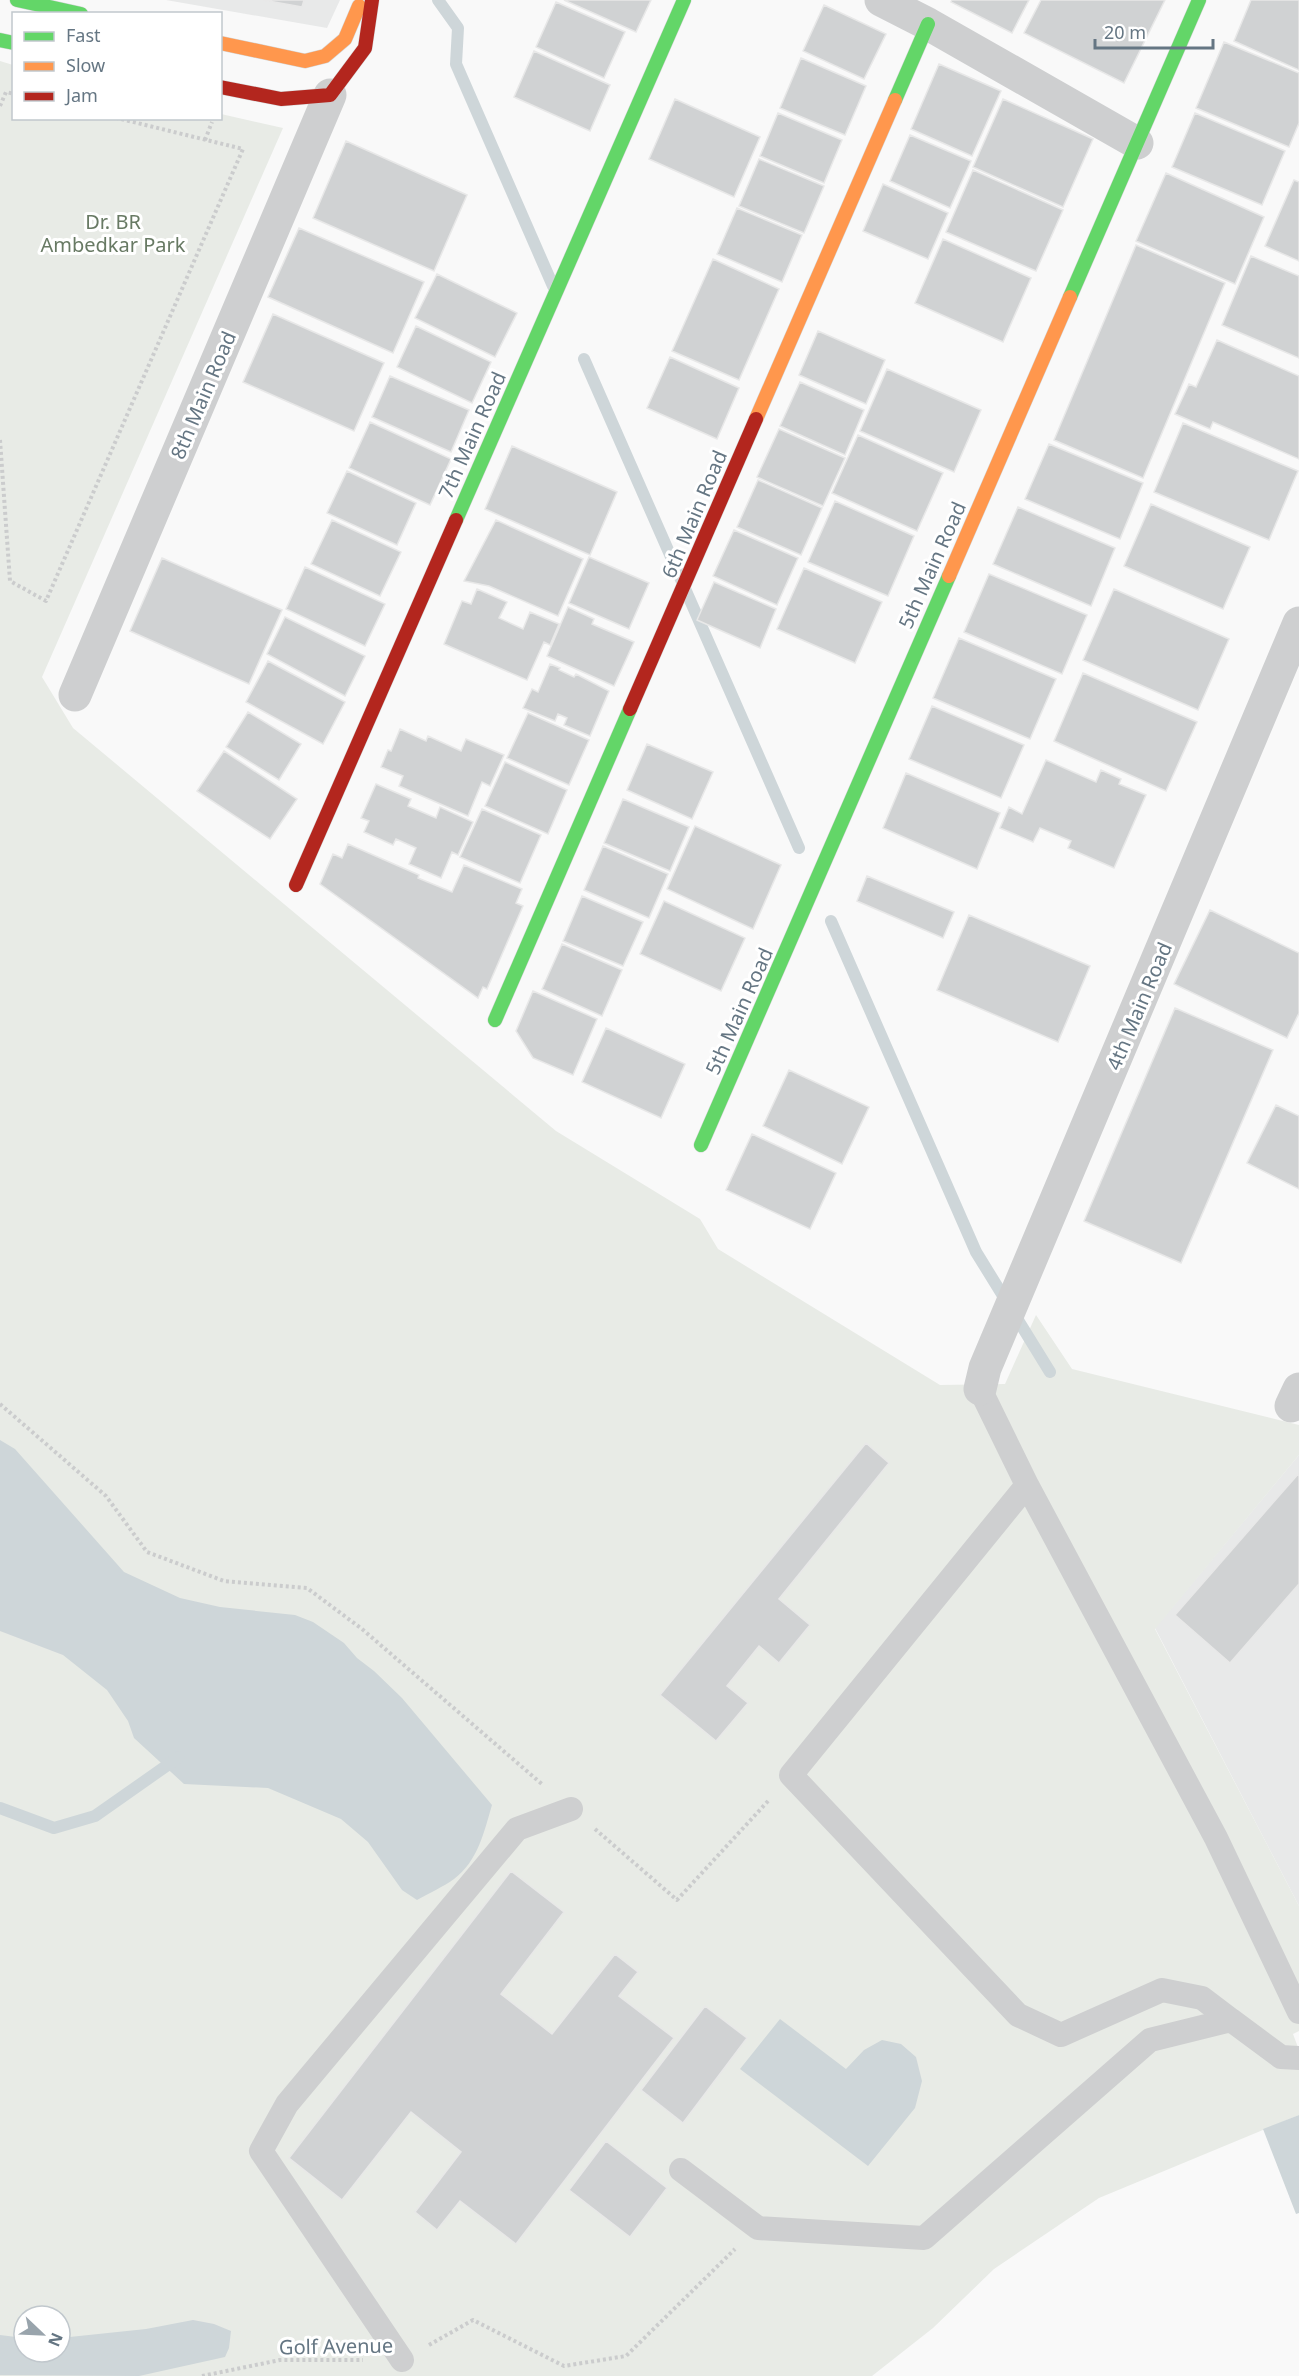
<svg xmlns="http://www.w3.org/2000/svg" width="1299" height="2376" font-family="'Noto Sans',sans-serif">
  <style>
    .built { fill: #e8e9e9 }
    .green { fill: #e8ebe6; fill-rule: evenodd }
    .water { fill: #ced6d9 }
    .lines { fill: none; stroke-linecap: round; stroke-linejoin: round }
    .stream { stroke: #ced6d9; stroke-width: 12 }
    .building { fill: #d0d2d3; stroke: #e8e8e8; stroke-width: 1.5 }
    .fast-casing { stroke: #d5d6d7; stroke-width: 15 }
    .slow-casing { stroke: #d5d6d7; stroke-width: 15 }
    .jam-casing { stroke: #d5d6d7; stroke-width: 15 }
    .path { stroke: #cbcccd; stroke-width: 4; stroke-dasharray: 3 3; stroke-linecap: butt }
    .lane { stroke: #cecfd0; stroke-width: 24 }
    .street { stroke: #cecfd0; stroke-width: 33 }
    .fast { stroke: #63d668; stroke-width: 14 }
    .slow { stroke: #ff974d; stroke-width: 14 }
    .jam { stroke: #b3261e; stroke-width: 14 }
    .labels { text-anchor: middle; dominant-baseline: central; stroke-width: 6; stroke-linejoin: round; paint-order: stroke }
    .park-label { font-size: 20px; fill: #687a64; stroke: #fff }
    .street-label { font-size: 20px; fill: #657683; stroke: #fff }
  </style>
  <rect width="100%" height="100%" fill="#f9f9f9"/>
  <!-- built -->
  <path class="built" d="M 166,0 L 340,0 L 327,28 Z
    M 1299,1455 L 1299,1906 L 1155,1628 Z"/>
  <!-- green -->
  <path class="green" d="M 0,61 L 13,65 L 14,118 L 220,118 L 221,114 L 283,128 L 42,677 L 73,728 L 556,1131 L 700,1219 L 718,1249 L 940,1385 L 1005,1384 L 1036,1315 L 1072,1369 L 1299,1425 L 1299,1455 L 1155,1629 L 1299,1906 L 1299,2031 L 1293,2034 L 1299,2050 L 1299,2115 L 1099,2198 L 994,2269 L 933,2328 L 872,2376 L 0,2376 ZM 24,2316 L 60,2316 L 60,2352 L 24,2352 Z"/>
  <!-- water -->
  <path class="water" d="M 0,1440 L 15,1449 L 124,1572 L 180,1598 L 220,1607 L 295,1615 L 313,1622 L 344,1643 L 357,1658 L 374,1671 L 402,1698 L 492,1805 C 484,1832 478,1861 454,1879 C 443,1887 429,1893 417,1900 L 402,1890 L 368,1842 L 341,1819 L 268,1788 L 184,1784 L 134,1738 L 128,1721 L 107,1690 L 63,1655 L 0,1631 Z
    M 780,2019 L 846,2069 L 864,2050 L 882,2040 L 901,2044 L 916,2057 L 922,2081 L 915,2108 L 868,2166 L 740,2069 Z
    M 1299,2115 L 1299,2213 L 1296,2214 L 1263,2129 Z
    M 193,2320 L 214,2324 L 231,2331 L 229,2348 L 225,2357 L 139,2376 L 0,2375 L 0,2335 L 24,2338 L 24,2352 L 60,2352 L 60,2338 L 146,2329 Z"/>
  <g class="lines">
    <!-- stream -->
    <path class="stream" d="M 438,0 L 458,28 L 456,64 L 553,286
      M 584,359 L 799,848
      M 831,921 L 976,1252 L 1050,1372
      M 0,1808 L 54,1828 L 95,1816 L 179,1757"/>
  </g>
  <!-- building -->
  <path class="building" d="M 263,0 L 304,0 L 302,7 Z
    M 564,0 L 651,0 L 636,32 Z
    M 952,0 L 1029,0 L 1012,33 L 951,2 Z
    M 1041,0 L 1165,0 L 1124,83 L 1024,33 Z
    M 1251,0 L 1299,0 L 1299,70 L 1234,41 Z
    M 556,2 L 625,32 L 604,78 L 536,47 Z
    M 824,5 L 886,34 L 864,79 L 803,51 Z
    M 1224,42 L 1299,73 L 1299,123 L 1289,147 L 1196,108 Z
    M 534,51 L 610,85 L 590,131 L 514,97 Z
    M 801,58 L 866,86 L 845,135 L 780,108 Z
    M 939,64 L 1001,91 L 972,156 L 911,129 Z
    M 675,99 L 760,137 L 734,197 L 649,159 Z
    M 1003,99 L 1093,139 L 1063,207 L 973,167 Z
    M 778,113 L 842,140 L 824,183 L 760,156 Z
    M 1195,113 L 1285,151 L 1262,205 L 1172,167 Z
    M 910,135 L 971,161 L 950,208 L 890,181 Z
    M 346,141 L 467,195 L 434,271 L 313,218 Z
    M 759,159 L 824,186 L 804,233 L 739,206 Z
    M 973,170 L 1063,210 L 1036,271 L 946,232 Z
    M 1166,173 L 1264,217 L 1235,284 L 1136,241 Z
    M 1294,180 L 1299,182 L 1299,261 L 1265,246 Z
    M 883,184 L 948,213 L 928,259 L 863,231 Z
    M 737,208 L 802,235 L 782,282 L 717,254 Z
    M 299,228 L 424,282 L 393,353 L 268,297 Z
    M 943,239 L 1031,278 L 1003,342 L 915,303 Z
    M 1136,245 L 1225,283 L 1143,478 L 1054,440 Z
    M 1251,256 L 1299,276 L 1299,358 L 1222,325 Z
    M 713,259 L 779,289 L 739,380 L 672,351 Z
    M 437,274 L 517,313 L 495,357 L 415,318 Z
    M 273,314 L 384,363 L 354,431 L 243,382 Z
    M 416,326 L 491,362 L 472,403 L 397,367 Z
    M 818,331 L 885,360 L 866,404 L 799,375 Z
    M 1217,340 L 1299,376 L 1299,459 L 1213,422 L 1210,429 L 1175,414 L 1189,384 L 1196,387 Z
    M 670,357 L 739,388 L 717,439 L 647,408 Z
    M 887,369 L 981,410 L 954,472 L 860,431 Z
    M 390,376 L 469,410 L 451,452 L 372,417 Z
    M 800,382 L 864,410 L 845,455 L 780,426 Z
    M 370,422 L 451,459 L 430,505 L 349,468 Z
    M 1183,423 L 1298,471 L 1269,540 L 1154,492 Z
    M 779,429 L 845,458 L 823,506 L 757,477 Z
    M 858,435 L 943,473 L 917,531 L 832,493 Z
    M 1049,444 L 1143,483 L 1120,539 L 1025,499 Z
    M 512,446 L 617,492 L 590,555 L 485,509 Z
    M 347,471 L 416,503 L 397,545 L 327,513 Z
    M 758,480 L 822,508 L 801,555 L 737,527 Z
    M 835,501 L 914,536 L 888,596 L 808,562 Z
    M 1151,504 L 1250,547 L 1223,609 L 1124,566 Z
    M 1018,507 L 1115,548 L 1091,606 L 993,564 Z
    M 332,520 L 401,552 L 380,596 L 311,564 Z
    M 496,520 L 583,559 L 558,616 L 489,586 L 464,581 Z
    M 734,530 L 798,558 L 777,605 L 713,576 Z
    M 589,557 L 649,583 L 629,629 L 569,603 Z
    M 162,558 L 282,610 L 249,684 L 130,631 Z
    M 305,567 L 385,604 L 365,646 L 286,609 Z
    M 804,568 L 882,602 L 855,663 L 777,629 Z
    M 989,574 L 1087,615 L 1062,674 L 964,632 Z
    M 714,582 L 776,609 L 760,648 L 697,620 Z
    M 477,589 L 507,602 L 499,618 L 523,629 L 530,612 L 559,624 L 550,645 L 544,642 L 527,680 L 444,644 L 462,601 L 471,604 Z
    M 1114,589 L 1229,639 L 1198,710 L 1083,660 Z
    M 568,607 L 594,619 L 592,624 L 634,642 L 614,686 L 547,656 Z
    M 285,617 L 365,656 L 345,696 L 267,654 Z
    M 959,638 L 1056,679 L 1030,739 L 933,698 Z
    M 268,661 L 345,702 L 323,744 L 246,702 Z
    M 550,664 L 560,668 L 559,670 L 574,677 L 576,674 L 609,691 L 590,736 L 564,725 L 567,718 L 558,714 L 555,721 L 523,708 L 532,689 L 538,692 Z
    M 1083,673 L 1197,722 L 1166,791 L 1054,741 Z
    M 932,706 L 1024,745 L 1001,798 L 909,759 Z
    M 248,712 L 301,744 L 279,780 L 226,747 Z
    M 528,713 L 589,740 L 569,785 L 507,758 Z
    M 400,729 L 426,741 L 428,736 L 461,751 L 466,739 L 504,755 L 490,786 L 482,782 L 468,816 L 399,786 L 403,776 L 381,767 L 388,750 L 391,751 Z
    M 647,744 L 713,772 L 692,819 L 627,790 Z
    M 224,751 L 297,799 L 270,839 L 197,791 Z
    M 1046,760 L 1096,782 L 1101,770 L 1121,779 L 1119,784 L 1146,795 L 1114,868 L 1068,848 L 1071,841 L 1040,828 L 1033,842 L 1000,828 L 1009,807 L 1022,814 Z
    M 505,762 L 567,790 L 548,834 L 485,806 Z
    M 906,773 L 1000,813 L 977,869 L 883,828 Z
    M 376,784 L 411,799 L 408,806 L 436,818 L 440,807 L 473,822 L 458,855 L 452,852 L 441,878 L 409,864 L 416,848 L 396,839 L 393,845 L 364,832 L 369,821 L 361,818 Z
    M 623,799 L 689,827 L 670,871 L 604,843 Z
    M 482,809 L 541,835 L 520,883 L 460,857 Z
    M 695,826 L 781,865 L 753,929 L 667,889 Z
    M 348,844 L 419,875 L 418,878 L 452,892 L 464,865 L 522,889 L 516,903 L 523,906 L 487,989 L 483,987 L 478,998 L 320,884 L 333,854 L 342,858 Z
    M 603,846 L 668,874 L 649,918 L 584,890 Z
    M 867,876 L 954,912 L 943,938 L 857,901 Z
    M 582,896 L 643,922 L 623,966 L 563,941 Z
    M 664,901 L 745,938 L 721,991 L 640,954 Z
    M 1210,910 L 1299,953 L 1299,1013 L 1287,1038 L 1174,984 Z
    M 969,915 L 1090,966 L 1058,1042 L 937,990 Z
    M 562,944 L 622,970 L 602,1016 L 542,989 Z
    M 533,991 L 597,1019 L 573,1075 L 533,1058 L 516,1031 Z
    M 1175,1008 L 1273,1050 L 1181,1263 L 1084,1221 Z
    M 606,1028 L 685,1064 L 661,1118 L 582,1082 Z
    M 789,1070 L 869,1107 L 842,1164 L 763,1126 Z
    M 1276,1105 L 1299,1116 L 1299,1189 L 1247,1163 Z
    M 752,1134 L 836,1173 L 810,1229 L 726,1190 Z
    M 866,1443 L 889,1463 L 779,1599 L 810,1625 L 779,1663 L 759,1646 L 727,1686 L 748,1703 L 716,1741 L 660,1695 Z
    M 1299,1473 L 1299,1584 L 1230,1663 L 1175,1615 Z
    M 511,1871 L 564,1912 L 501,1994 L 552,2034 L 615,1954 L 638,1972 L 619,1996 L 674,2038 L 516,2244 L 460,2201 L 437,2230 L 415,2212 L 461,2152 L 411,2112 L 342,2200 L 289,2158 Z
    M 705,2006 L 747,2038 L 683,2123 L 641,2090 Z
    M 606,2141 L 667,2188 L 630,2237 L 569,2190 Z"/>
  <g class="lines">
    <!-- fast casing -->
    <g class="fast-casing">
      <path id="fast" d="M 17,0 L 81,14
        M 0,40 L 14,43
        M 895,100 L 928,24
        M 1070,297 L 1199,0
        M 456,520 L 684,0
        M 495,1020 L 630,709
        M 701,1145 L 949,576"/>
    </g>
    <!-- slow casing -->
    <g class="slow-casing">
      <path id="slow" d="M 220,43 L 305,61 L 325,56 L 345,39 L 359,6
        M 756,419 L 895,100
        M 949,576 L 1070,297"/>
    </g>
    <!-- jam casing -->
    <g class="jam-casing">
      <path id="jam" d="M 220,87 L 281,99 L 330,95 L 365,48 L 372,0
        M 630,709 L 756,419
        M 296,885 L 456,520"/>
    </g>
    <!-- path -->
    <path class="path" d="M 0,106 L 6,92 L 14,94
      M 205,140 L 212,122
      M 0,440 L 10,581 L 46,601 L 243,149 L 117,118
      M 0,1404 L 106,1496 L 147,1552 L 224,1581 L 307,1588 L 362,1629 L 543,1785
      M 595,1829 L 677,1900 L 769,1800
      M 429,2345 L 473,2320 L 564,2366 L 626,2356 L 735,2249
      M 202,2376 L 280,2360 L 363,2360"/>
    <!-- lane -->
    <path class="lane" d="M 980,1389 L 1027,1485 L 1216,1838 L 1299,2012
      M 1027,1485 L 791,1775 L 1018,2015 L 1061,2035 L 1162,1990 L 1202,1998 L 1231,2020
      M 681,2170 L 758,2228 L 924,2238 L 1150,2040 L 1231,2020 L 1281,2057 L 1299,2058
      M 402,2360 L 261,2151 L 287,2104 L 517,1829 L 571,1809"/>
    <!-- street -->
    <path class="street" d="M 881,0 L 928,24 L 1137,143
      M 75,695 L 330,95
      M 980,1389 L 985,1368 L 1299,623
      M 1291,1406 L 1299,1389"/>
    <!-- fast -->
    <use href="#fast" class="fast"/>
    <!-- slow -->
    <use href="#slow" class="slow"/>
    <!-- jam -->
    <use href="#jam" class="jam"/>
  </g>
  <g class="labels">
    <!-- park labels -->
    <g class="park-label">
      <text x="113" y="221">Dr. BR<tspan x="113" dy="23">Ambedkar Park</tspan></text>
    </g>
    <!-- street labels -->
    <g class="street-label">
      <text transform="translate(203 395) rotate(-67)">8th Main Road</text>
      <text transform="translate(472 435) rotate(-66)">7th Main Road</text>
      <text transform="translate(694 514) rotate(-67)">6th Main Road</text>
      <text transform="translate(932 565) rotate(-66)">5th Main Road</text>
      <text transform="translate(1139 1006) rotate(-67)">4th Main Road</text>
      <text transform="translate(739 1011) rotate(-66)">5th Main Road</text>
      <text transform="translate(336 2346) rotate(-1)">Golf Avenue</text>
    </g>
  </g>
  <!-- legend -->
  <rect x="12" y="12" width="210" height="108" fill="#ffffff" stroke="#c1c8cd" stroke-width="1.5"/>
  <rect x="24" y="32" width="30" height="9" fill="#63d668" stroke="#c1c8cd" stroke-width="1.5"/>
  <text x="66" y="42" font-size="18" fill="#657683">Fast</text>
  <rect x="24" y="62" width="30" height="9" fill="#ff974d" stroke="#c1c8cd" stroke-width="1.5"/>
  <text x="66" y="72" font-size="18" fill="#657683">Slow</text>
  <rect x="24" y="92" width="30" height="9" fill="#b3261e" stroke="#c1c8cd" stroke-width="1.5"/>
  <text x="66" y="102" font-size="18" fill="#657683">Jam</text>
  <!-- north arrow -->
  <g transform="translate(42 2334) rotate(113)"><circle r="28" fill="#ffffff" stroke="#c1c8cd" stroke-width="1.5"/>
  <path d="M0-4.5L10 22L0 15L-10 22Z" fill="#99a4ac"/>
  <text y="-9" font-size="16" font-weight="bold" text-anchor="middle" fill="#657683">N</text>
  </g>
  <!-- scale -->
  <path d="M1095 39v9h118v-9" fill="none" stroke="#657683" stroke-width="3"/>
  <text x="1104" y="39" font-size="18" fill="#657683" stroke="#ffffff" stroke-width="4.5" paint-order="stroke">20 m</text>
</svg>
